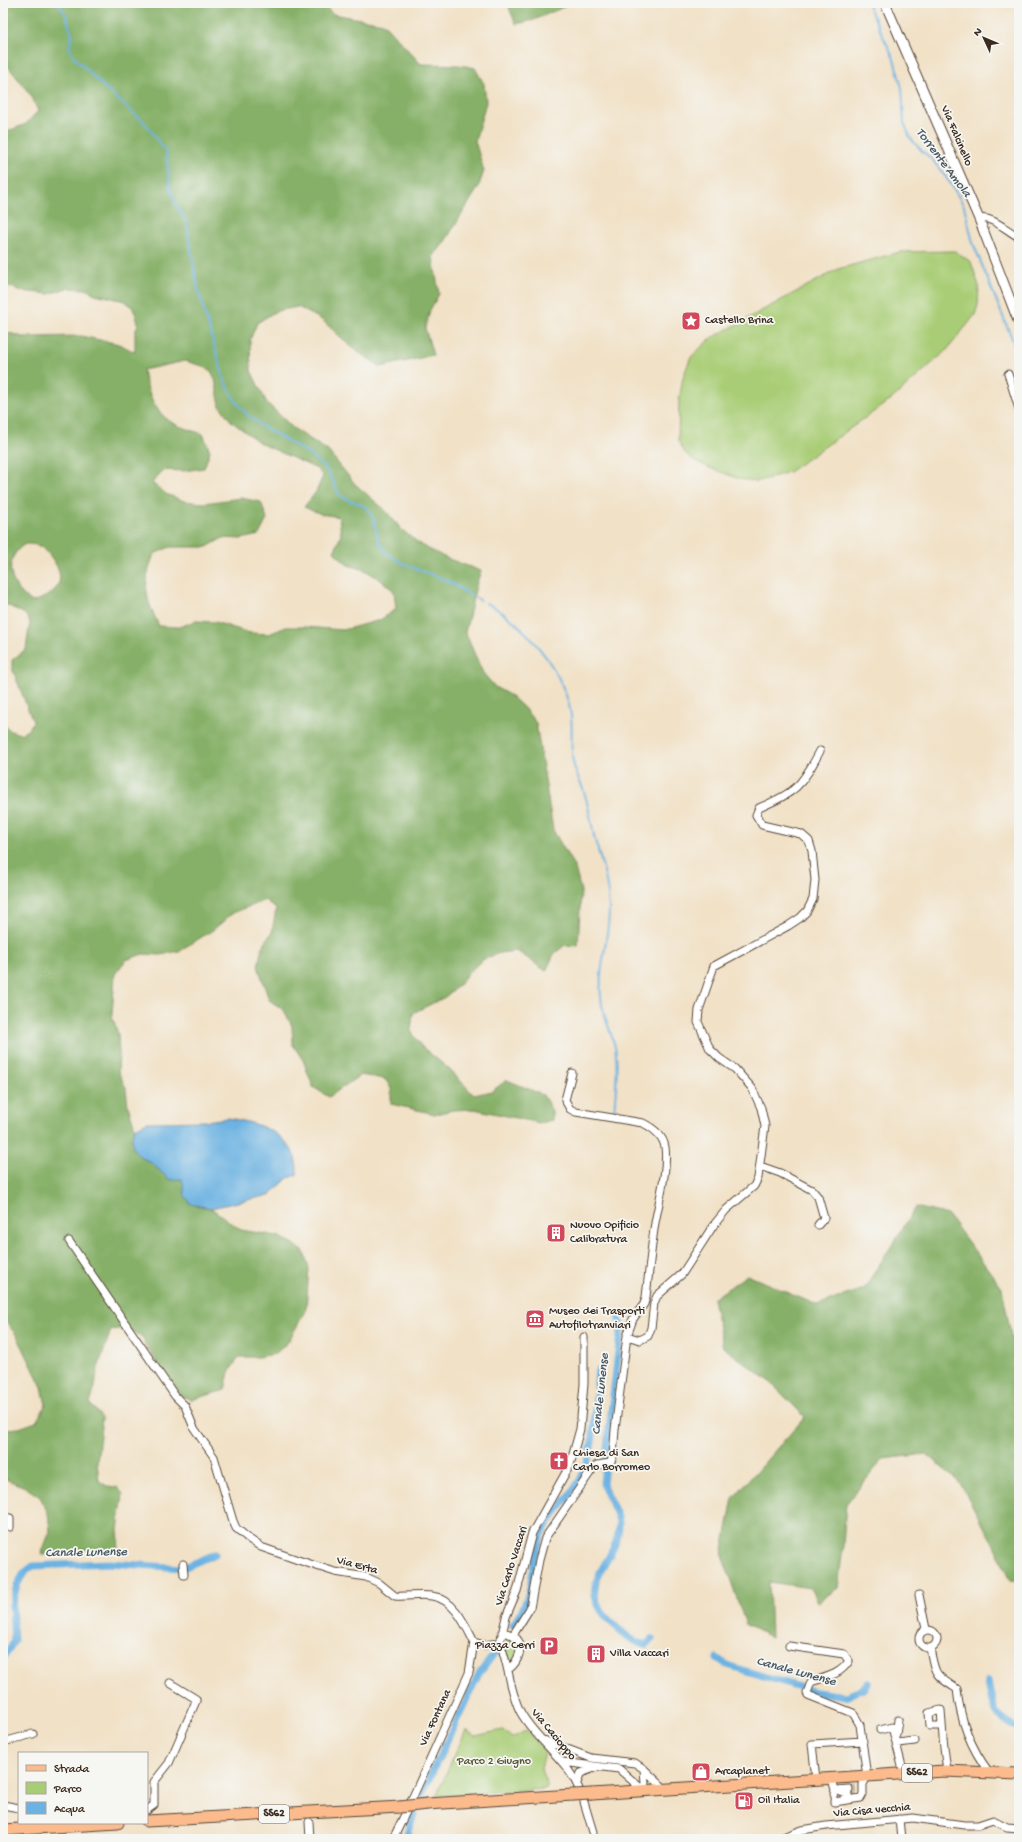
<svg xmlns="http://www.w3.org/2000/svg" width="1022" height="1842" font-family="'Gochi Hand',sans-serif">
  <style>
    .green { fill: #a9cd76; stroke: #727c4a }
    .forest { fill: #86b067; stroke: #606d42; fill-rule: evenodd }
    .water { fill: #6cb2e2; stroke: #546e80 }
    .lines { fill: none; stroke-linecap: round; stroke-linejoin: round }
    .stream { stroke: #6cb2e2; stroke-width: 2 }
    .canal { stroke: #6cb2e2; stroke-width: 7 }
    .minor-tunnel { stroke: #cdbca4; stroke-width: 7; stroke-dasharray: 7 3.5; stroke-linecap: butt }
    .minor-casing { stroke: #564537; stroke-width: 9 }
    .tertiary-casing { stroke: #564537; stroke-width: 11 }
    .primary-casing { stroke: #564537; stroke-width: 13 }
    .minor { stroke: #fff; stroke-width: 7 }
    .tertiary { stroke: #fff; stroke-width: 9 }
    .primary { stroke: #fbbb8c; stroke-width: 11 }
    .primary-bridge-casing { stroke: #564537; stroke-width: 13; stroke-linecap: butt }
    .primary-bridge { stroke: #fbbb8c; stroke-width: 11 }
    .labels { text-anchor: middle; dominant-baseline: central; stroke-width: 3.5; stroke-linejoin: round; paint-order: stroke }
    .shield { fill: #f6f6f2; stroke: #73675e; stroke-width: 1 }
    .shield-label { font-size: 11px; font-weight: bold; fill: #3b2a1e }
    .street-label { font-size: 12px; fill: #3b2a1e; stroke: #f6f6f2 }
    .poi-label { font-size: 12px; fill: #3b2a1e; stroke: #f6f6f2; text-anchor: start }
    .park-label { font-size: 12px; fill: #565334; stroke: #f6f6f2 }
    .water-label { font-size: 13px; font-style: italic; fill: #4c5a63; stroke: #f6f6f2 }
  </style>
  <rect width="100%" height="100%" fill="#f6f6f2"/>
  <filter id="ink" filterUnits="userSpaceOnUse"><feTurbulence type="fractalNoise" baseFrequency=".025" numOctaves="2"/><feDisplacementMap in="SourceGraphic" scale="8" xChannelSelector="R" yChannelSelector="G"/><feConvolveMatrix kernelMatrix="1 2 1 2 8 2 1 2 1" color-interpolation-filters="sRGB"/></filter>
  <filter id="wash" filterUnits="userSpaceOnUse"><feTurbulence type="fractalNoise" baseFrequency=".012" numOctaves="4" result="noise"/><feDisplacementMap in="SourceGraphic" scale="16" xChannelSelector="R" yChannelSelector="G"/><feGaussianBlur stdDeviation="0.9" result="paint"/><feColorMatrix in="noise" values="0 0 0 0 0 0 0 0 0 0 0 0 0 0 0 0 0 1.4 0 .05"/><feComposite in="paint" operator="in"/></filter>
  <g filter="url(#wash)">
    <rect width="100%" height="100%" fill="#f1e1c6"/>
    <!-- green -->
    <path class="green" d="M 955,251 L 971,262 L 979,286 L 978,305 L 975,315 L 947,350 L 893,398 L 789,472 L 756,482 L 740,479 L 710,468 L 693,460 L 685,453 L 678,441 L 679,401 L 683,377 L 691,357 L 710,339 L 838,269 L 900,252 Z
      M 509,1639 L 516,1643 L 518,1651 L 513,1660 L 511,1660 L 508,1658 L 504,1644 Z
      M 466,1730 L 475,1736 L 503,1730 L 512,1738 L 527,1730 L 545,1752 L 541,1769 L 547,1786 L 544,1789 L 436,1796 Z"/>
    <!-- forest -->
    <path class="forest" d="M 3,3 L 322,3 L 333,14 L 383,23 L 421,64 C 440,65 456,63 475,68 L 484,84 L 486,102 L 475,141 L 484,171 L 478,188 L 444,243 L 433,257 L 439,294 L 430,310 L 425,328 L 433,355 L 381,367 L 355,350 L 322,320 L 298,307 L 276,311 L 257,323 L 250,340 L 251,371 L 267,403 L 293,428 L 328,451 L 355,484 L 385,510 L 402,530 L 421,545 L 446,558 L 481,571 C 473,591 471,612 465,632 L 483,673 L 495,687 L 511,696 L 524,708 L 536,723 L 553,830 L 575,868 L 581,891 L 578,946 L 565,945 L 554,954 L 546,971 L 517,951 L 499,953 L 482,960 L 469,972 L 458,986 L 445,997 L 413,1013 L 411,1031 L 421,1046 L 449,1069 L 474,1095 L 492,1091 L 507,1080 L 543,1095 L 552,1111 L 552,1120 L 539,1123 L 474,1109 L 453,1110 L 435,1114 L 391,1104 L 391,1088 L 385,1079 L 360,1075 L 329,1097 L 313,1087 L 303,1060 L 293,1045 L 292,1026 L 284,1010 L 269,1000 L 258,966 L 262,947 L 272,932 L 276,909 L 265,900 L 233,913 L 213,930 L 179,951 L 161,955 L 143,954 L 126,960 L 115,974 L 112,1015 L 118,1034 L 119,1053 L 118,1071 L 126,1088 L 128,1106 L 135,1128 L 132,1137 L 140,1157 L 150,1162 L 169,1179 L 182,1179 L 191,1204 L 211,1208 L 241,1230 L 278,1236 L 294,1244 L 304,1252 L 309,1268 L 306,1310 L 288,1342 L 275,1354 L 258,1357 L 239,1357 L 229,1372 L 225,1390 L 191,1400 L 175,1392 L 142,1338 L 128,1328 L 111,1330 L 97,1371 L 95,1387 L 90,1404 L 102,1418 L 97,1462 L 99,1481 L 107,1486 L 117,1487 L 123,1494 L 118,1530 L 119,1540 L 117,1549 L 108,1551 L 78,1549 L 58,1554 L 41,1555 L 50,1531 L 48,1513 L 40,1497 L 25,1487 L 3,1478 L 3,1429 L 19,1428 L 36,1422 L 46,1405 L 42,1387 L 17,1336 L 3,1318 L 3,723 L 11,731 L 20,734 L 28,730 L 33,722 L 12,668 L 12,660 L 26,649 L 30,622 L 25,614 L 3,603 L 3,331 L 23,337 L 81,336 L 119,344 L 135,352 L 135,333 L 138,324 L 136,315 L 132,307 L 125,301 L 95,294 L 86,289 L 67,288 L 49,294 L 21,291 L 3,284 L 3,133 L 26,124 L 38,111 L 30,94 L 3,60 ZM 185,361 L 203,366 L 211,371 L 215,379 L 220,406 L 231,421 L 260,443 L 317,469 L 323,476 L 316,492 L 304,507 L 321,514 L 339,517 L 341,535 L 334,552 L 348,565 L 365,570 L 381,580 L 394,591 L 396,609 L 380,620 L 343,630 L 305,627 L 286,627 L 269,634 L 250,633 L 215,622 L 196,621 L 179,627 L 159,626 C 145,597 142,585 154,554 L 170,547 L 207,547 L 223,538 L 241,539 L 259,535 L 267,519 L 261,502 L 241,498 L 204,503 L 184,501 L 166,494 L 152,483 L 163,470 L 183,471 L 204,468 L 210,451 L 203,434 C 191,430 178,427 168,420 C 153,409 146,387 143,370 ZM 25,544 C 38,544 43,546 51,557 C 68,580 59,593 33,602 C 11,590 0,560 25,544 Z
      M 512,3 L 567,3 L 566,6 L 534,20 L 516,24 L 509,8 Z
      M 916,1207 L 948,1215 L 1002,1288 L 1019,1377 L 1019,1581 L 1010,1580 L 994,1545 L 960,1483 L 926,1454 L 883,1459 L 846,1504 L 843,1546 L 838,1588 L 818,1602 L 811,1588 L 769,1582 L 771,1637 L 746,1625 L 722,1555 L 733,1498 L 805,1417 L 768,1380 L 723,1347 L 713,1299 L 747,1275 L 817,1305 L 864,1289 Z"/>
    <!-- water -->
    <path class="water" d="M 228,1118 C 260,1123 299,1135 297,1175 L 288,1178 L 270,1195 L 211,1208 L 191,1204 L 185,1196 L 182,1179 L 170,1180 L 150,1162 L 140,1157 L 133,1148 L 132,1137 L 135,1128 L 147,1122 L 206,1121 Z"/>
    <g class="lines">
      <!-- stream -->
      <path class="stream" d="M 58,3 L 66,15 L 72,36 L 69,47 L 74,57 L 107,90 L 145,123 L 166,152 L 170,188 L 177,207 L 186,221 L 198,290 L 223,376 C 243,433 287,431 324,467 C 333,475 333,486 340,495 C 347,503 360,501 367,508 C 379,520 373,540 386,552 C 402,567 424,570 443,579 C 456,584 467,594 480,600
        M 867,3 L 894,59 L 902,88 L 904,123 L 911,139 L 922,151 L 932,159 L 951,184 L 964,206 L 973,243 L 1019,356
        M 486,603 C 523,621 561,668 570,709 C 574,727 569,748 574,766 C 577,776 582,785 585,795 C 589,808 591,822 594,836 C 601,862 608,879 609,907 C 610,937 598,967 601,997 C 602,1015 611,1030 615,1047 C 619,1069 615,1094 614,1116"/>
      <!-- canal -->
      <path class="canal" d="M 619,1319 L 621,1326 L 603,1483 C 605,1497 618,1509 619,1523 C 620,1565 568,1582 613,1624 C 624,1634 632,1642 646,1645 L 652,1639
        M 513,1625 C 519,1616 525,1606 528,1595 C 534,1576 533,1554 541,1536 C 551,1514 570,1499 581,1478 C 596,1451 595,1402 598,1371
        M 717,1658 L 727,1665 L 816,1692 L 846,1696 L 863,1689 L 868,1683
        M 3,1659 L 14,1641 L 12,1605 L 17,1585 L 24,1573 L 33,1566 L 109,1563 L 183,1568 L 215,1554
        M 988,1682 C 994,1708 991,1717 1019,1728
        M 405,1839 L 420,1798 L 472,1688 L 479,1674 L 497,1650"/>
    </g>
  </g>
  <g filter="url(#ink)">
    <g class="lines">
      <!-- minor-tunnel -->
      <path class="minor-tunnel" d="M 849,1789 L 856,1788
        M 849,1795 L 858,1795
        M 593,1832 L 596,1839"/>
      <!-- minor casing -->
      <g class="minor-casing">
        <path id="minor" d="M 979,219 C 993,216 1007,231 1019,237
          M 1008,374 L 1019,409
          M 760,1166 L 780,1173 L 812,1190 L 818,1197 L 824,1218 L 818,1225
          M 69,1241 L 175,1396 L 185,1406 L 194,1428 L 214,1457 L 233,1521 L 236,1528 L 249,1539 L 261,1547 L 298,1560 L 335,1572 L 366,1577 L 379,1583 L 395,1596 C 407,1597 419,1594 432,1596 C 454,1599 465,1624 474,1642 L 484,1645 L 500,1643 C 509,1665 510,1694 521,1713 C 537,1741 567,1759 579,1789
          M 627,1336 L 640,1340 L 648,1336 L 651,1328 L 654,1303 L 657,1296 L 682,1274 L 713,1226 L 726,1210 L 754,1186 L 758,1178 L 765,1126 L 761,1108 L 752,1088 L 735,1069 L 719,1058 L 710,1049 L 698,1022 L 699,1010 L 714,966 L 788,926 L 800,918 L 807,911 L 813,899 L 815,880 L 812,851 L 809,841 L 801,834 L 762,825 L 756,815 L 759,808 C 796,792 801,787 820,751
          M 3,1517 L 10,1518 L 10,1527
          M 183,1564 L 184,1575
          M 919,1595 L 926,1629
          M919 1639a9 9 0 1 1 18 0a9 9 0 1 1-18 0Z
          M 502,1632 C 506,1633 511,1634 514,1636 C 526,1645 518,1662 509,1669
          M 513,1635 L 530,1608 L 539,1560 L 545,1538 L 592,1470 L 597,1465 L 610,1463 L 613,1457 L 615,1430 L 627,1336 L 633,1319 L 644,1304 L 646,1297 C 649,1272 651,1248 655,1223 C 659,1201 668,1169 665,1147 C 663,1135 653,1128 643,1123 L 576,1112 L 570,1109 L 565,1100 L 572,1073
          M 500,1643 L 506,1617 L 517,1591 L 532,1533 L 570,1465 L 580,1429 L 584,1384 L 584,1337
          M 789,1646 L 844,1654 L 849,1661 C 840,1675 826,1677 811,1682 L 807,1693 L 808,1695 L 853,1713 L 860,1725 L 867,1777 L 863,1784 L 863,1794
          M 930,1648 C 935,1674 934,1675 957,1689 C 960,1720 970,1747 989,1772
          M 942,1726 L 930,1726 L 929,1713 L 941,1710 C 942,1731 944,1751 947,1771
          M 880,1730 L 892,1727 L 904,1774
          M 896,1735 L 898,1720
          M 541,1739 L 591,1758 L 635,1763 L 644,1769 L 665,1789
          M 3,1742 L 33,1734
          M 897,1743 L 915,1741
          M 562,1762 L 619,1769 L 643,1790 L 645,1783 L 644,1769
          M 816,1779 L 812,1744 L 863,1741
          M 832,1779 L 835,1790 L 834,1794
          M 577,1783 L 581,1773 L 597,1767
          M 835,1790 L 849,1795
          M 837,1790 L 849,1789
          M 834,1800 L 834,1802 L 861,1798 L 863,1794
          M 411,1801 L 469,1673 L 474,1642
          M 584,1802 L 593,1832
          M 3,1805 L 19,1808
          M 147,1810 L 154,1805 L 154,1782 L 169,1763 L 196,1701 L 196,1699 L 170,1683
          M 899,1819 L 901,1839
          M 309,1822 L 310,1839
          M 393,1839 L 406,1812
          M 778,1839 L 802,1830 L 826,1826 L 913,1818 L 964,1825 L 978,1825 L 993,1820 L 1007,1827 L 1019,1828"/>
      </g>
      <!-- tertiary casing -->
      <g class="tertiary-casing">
        <path id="tertiary" d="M 885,3 L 979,219 L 1019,323"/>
      </g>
      <!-- primary casing -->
      <g class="primary-casing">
        <path id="primary" d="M 592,1794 L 944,1771 L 1019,1774
          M 427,1804 L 573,1795
          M 147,1821 L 400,1807
          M 3,1830 L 118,1823"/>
      </g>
      <!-- minor -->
      <use href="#minor" class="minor"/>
      <!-- tertiary -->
      <use href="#tertiary" class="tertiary"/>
      <!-- primary -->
      <use href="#primary" class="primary"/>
      <!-- primary-bridge casing -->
      <g class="primary-bridge-casing">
        <path id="primary-bridge" d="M 573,1795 L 592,1794
          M 400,1807 L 427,1804"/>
      </g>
      <!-- primary-bridge -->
      <use href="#primary-bridge" class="primary-bridge"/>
    </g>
  </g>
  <!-- icons -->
  <defs>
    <g id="sight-square" transform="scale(1)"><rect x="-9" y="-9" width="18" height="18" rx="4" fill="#d1495b" stroke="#f6f6f2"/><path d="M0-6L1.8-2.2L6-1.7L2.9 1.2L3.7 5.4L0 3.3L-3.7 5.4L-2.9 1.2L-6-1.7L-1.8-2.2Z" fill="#fff"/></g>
    <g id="building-square" transform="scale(1)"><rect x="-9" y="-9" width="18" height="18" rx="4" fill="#d1495b" stroke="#f6f6f2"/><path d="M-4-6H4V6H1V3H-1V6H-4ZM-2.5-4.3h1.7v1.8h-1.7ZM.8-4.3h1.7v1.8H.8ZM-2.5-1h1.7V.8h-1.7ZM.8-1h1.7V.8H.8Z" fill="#fff"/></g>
    <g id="museum-square" transform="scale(1)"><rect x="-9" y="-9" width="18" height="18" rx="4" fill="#d1495b" stroke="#f6f6f2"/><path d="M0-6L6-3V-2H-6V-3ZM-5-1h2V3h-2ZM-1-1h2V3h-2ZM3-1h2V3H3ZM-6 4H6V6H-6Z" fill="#fff"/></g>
    <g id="church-square" transform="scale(1)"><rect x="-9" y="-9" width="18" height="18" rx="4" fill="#d1495b" stroke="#f6f6f2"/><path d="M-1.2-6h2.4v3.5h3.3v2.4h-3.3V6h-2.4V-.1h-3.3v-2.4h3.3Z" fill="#fff"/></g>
    <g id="parking-square" transform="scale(1)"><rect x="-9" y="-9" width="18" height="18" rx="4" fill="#d1495b" stroke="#f6f6f2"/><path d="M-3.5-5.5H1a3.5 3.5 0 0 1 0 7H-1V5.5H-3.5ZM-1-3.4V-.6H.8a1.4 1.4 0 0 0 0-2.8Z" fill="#fff"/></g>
    <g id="shop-square" transform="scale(1)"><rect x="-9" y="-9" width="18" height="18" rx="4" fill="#d1495b" stroke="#f6f6f2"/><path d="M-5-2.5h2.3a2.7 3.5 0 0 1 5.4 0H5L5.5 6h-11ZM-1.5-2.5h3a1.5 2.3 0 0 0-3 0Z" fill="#fff"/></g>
    <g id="fuel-square" transform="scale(1)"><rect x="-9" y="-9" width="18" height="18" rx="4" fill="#d1495b" stroke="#f6f6f2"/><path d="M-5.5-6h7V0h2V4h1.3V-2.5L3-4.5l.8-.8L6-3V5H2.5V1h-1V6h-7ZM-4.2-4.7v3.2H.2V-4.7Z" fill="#fff"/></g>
  </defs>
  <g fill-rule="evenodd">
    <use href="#sight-square" x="691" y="321"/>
    <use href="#building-square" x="556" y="1233"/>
    <use href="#museum-square" x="535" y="1319"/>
    <use href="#church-square" x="559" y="1461"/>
    <use href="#parking-square" x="549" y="1646"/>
    <use href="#building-square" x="596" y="1654"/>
    <use href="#shop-square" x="701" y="1772"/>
    <use href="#fuel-square" x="744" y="1801"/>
  </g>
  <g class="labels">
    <!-- shield labels -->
    <g class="shield">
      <rect x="902" y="1764" width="30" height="18" rx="3"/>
      <rect x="259" y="1805" width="30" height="18" rx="3"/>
    </g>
    <g class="shield-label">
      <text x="917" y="1773">SS62</text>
      <text x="274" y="1814">SS62</text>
    </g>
    <!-- street labels -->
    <g class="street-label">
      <text transform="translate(956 136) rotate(67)">Via Falcinello</text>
      <text transform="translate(357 1566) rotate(15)">Via Erta</text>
      <text transform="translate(512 1566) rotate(-72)">Via Carlo Vaccari</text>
      <text transform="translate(436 1718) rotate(-65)">Via Fontana</text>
      <text transform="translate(553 1735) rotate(50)">Via Cacioppo</text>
      <text transform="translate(872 1811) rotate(-5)">Via Cisa vecchia</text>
    </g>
    <!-- poi labels -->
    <g class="poi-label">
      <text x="705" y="321">Castello Brina</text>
      <text x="570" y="1226">Nuovo Opificio<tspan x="570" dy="14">Calibratura</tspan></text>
      <text x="549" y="1312">Museo dei Trasporti<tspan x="549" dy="14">Autofilotranviari</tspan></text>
      <text x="573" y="1454">Chiesa di San<tspan x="573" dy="14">Carlo Borromeo</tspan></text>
      <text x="535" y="1646" text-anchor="end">Piazza Cerri</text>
      <text x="610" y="1654">Villa Vaccari</text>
      <text x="715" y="1772">Arcaplanet</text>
      <text x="758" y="1801">Oil Italia</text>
    </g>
    <!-- park labels -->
    <g class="park-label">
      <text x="494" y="1762">Parco 2 Giugno</text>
    </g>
    <!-- water labels -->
    <g class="water-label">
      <text transform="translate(943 163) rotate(53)">Torrente Amola</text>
      <text transform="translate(601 1394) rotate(-84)">Canale Lunense</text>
      <text transform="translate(86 1553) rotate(-1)">Canale Lunense</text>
      <text transform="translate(796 1672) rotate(15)">Canale Lunense</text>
    </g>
  </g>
  <!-- margin -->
  <rect width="1022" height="1842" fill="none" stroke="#f6f6f2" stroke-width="16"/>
  <!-- legend -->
  <rect x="18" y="1752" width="130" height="72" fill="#f6f6f2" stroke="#aba49d"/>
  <rect x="26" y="1765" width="20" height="6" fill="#fbbb8c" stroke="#aba49d"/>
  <text x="54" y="1772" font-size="12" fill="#3b2a1e">Strada</text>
  <rect x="26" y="1782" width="20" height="12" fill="#a9cd76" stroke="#aba49d"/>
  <text x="54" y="1792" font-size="12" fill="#3b2a1e">Parco</text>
  <rect x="26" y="1802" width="20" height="12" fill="#6cb2e2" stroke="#aba49d"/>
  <text x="54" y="1812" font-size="12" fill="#3b2a1e">Acqua</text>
  <!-- north arrow -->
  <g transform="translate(984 38) rotate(314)" stroke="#f6f6f2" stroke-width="3" paint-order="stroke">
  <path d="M0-3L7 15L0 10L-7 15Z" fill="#3b2a1e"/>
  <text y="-6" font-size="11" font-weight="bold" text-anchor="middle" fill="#3b2a1e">N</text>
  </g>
</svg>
